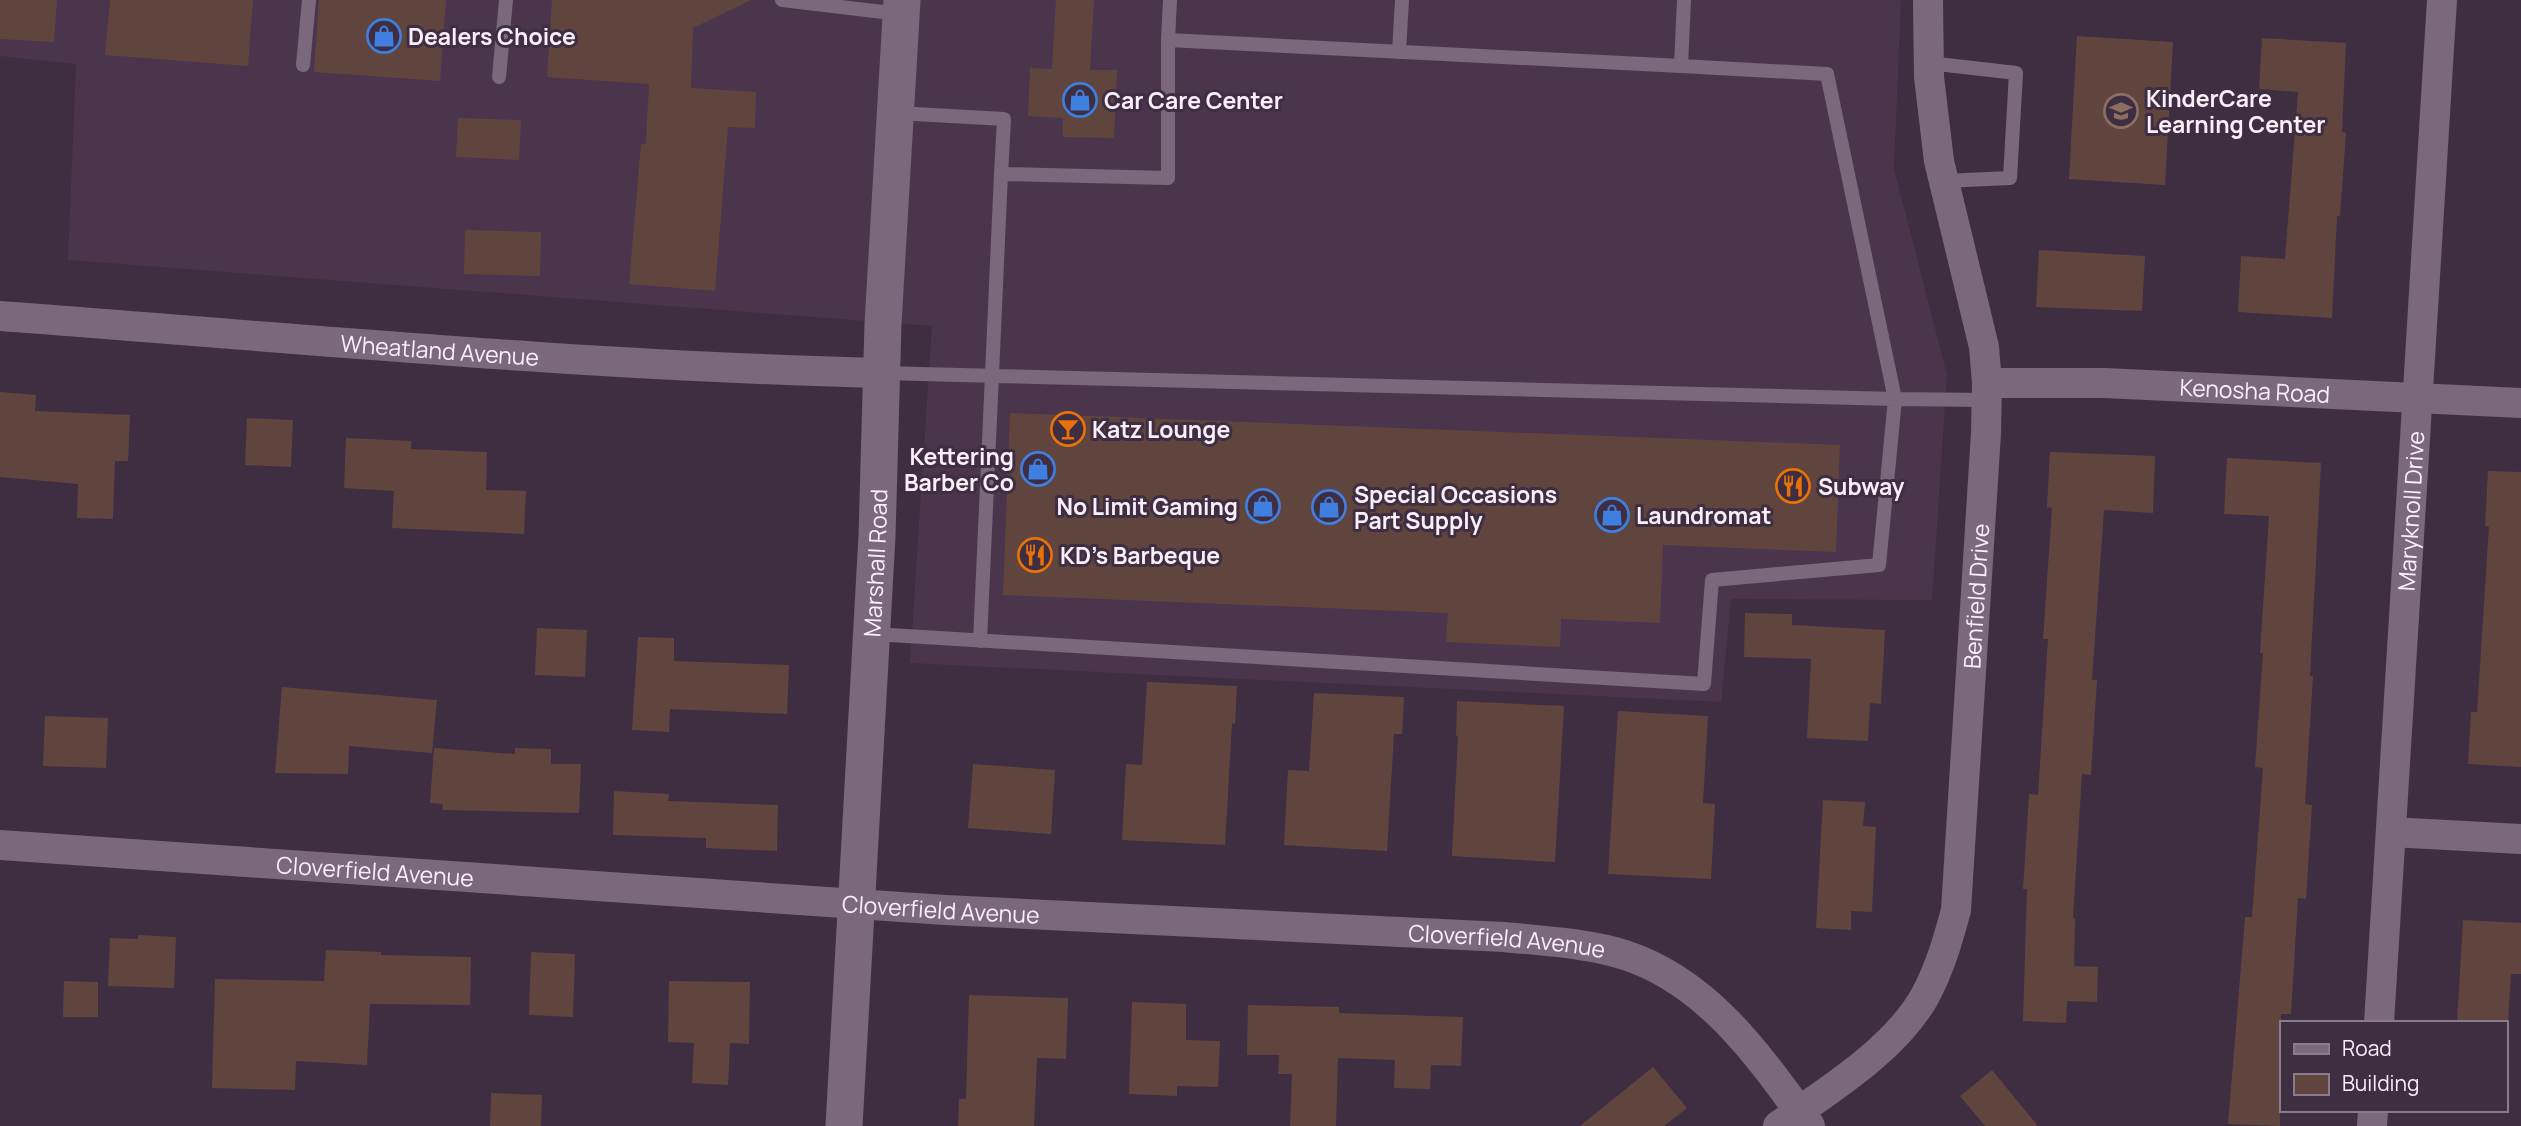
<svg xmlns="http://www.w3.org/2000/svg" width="2521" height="1126" font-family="Manrope,sans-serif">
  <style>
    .built { fill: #4b354d }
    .building { fill: #60453f }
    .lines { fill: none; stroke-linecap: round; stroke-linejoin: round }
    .service { stroke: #7b687d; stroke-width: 14 }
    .minor { stroke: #7b687d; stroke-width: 30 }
    .tertiary { stroke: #7b687d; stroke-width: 37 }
    .labels { text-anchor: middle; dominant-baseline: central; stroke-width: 6; stroke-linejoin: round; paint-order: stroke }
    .poi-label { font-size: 23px; font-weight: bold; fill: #f9eef9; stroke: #3f2e41; text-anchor: start }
    .street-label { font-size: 23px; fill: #f9eef9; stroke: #3f2e41 }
  </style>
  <rect width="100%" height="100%" fill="#3f2e41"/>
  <!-- built -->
  <path class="built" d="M 0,0 L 1901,0 L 1894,169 L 1947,375 L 1932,600 L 1731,599 L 1721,702 L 910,663 L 932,326 L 68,260 L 76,64 L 0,56 Z"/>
  <!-- building -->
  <path class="building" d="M 0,0 L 57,0 L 54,42 L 0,39 Z
    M 110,0 L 253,0 L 248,66 L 105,55 Z
    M 319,0 L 446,0 L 440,81 L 314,72 Z
    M 552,0 L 751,0 L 693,28 L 691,88 L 756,92 L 755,128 L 728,127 L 715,291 L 629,284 L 641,144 L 646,144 L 649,84 L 547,77 Z
    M 1056,0 L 1094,0 L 1090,70 L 1117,70 L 1114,138 L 1063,137 L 1063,118 L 1028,116 L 1030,68 L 1052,69 Z
    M 2077,36 L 2173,42 L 2165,185 L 2069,179 Z
    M 2262,38 L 2346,43 L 2342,132 L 2346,133 L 2340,216 L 2337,216 L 2332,318 L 2238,312 L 2241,256 L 2285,259 L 2298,92 L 2259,89 Z
    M 458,118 L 521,120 L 519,160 L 456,157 Z
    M 465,230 L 541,232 L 540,276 L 464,274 Z
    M 2039,250 L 2145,256 L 2142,311 L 2036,307 Z
    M 0,392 L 36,395 L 35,411 L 130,415 L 128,461 L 115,461 L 113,519 L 77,518 L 78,484 L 0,477 Z
    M 1010,413 L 1840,445 L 1836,552 L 1663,545 L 1660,623 L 1561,619 L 1560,647 L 1446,642 L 1448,613 L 1003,595 Z
    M 247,418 L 293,420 L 291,467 L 245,465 Z
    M 346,438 L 411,441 L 411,449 L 487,452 L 486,490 L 526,491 L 524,534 L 392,528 L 394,491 L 344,488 Z
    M 2050,452 L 2155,456 L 2153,513 L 2104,510 L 2092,680 L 2097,680 L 2091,775 L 2082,774 L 2073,918 L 2075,918 L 2074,966 L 2098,967 L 2097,1002 L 2067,1001 L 2066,1023 L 2023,1021 L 2027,889 L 2023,889 L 2029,794 L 2038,795 L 2048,639 L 2043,639 L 2052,508 L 2047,507 Z
    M 2227,458 L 2321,463 L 2310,676 L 2313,676 L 2305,804 L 2312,805 L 2306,899 L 2298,898 L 2291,1014 L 2281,1014 L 2280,1126 L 2228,1124 L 2245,917 L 2252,917 L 2263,768 L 2255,767 L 2263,653 L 2260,653 L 2269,516 L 2224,514 Z
    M 2488,471 L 2521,472 L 2521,767 L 2468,764 L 2471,712 L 2477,712 L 2489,527 L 2485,526 Z
    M 1745,613 L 1792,614 L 1792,625 L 1885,630 L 1881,704 L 1870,703 L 1868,741 L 1807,738 L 1811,659 L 1744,657 Z
    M 537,628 L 587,630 L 585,677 L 535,675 Z
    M 638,637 L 674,638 L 674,661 L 789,665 L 787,714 L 670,709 L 669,732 L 632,730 Z
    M 1147,682 L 1237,686 L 1235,724 L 1232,723 L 1225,845 L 1122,840 L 1126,764 L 1142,765 Z
    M 282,687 L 437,700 L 432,753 L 349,746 L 348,774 L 275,773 Z
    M 1314,693 L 1404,697 L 1402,734 L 1394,734 L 1387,851 L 1284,845 L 1288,770 L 1309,771 Z
    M 1457,701 L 1564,706 L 1555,862 L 1452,856 L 1458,736 L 1456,736 Z
    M 1618,711 L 1708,716 L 1703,803 L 1715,804 L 1711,879 L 1608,874 Z
    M 45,716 L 108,718 L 106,768 L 43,766 Z
    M 434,748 L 515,754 L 515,748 L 551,749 L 551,764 L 581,764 L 579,813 L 442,810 L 443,804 L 430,803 Z
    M 973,764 L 1055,770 L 1051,834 L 968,828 Z
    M 614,791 L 669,794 L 668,801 L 778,805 L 777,851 L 706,848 L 706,838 L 613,835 Z
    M 1823,800 L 1865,802 L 1863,826 L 1876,827 L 1872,912 L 1851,911 L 1851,930 L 1816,928 Z
    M 2463,920 L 2521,923 L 2521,974 L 2511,974 L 2508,1023 L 2457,1023 Z
    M 138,935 L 176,937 L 174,988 L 108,986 L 110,938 L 138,939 Z
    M 326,950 L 381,952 L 381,955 L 471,957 L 470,1005 L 370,1004 L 367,1065 L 296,1061 L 295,1090 L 212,1088 L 215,979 L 324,981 Z
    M 531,952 L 575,954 L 573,1017 L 529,1015 Z
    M 64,981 L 98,982 L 98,1017 L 63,1017 Z
    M 669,981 L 750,982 L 749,1044 L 730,1043 L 728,1085 L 692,1083 L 694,1043 L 668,1042 Z
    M 969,995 L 1068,998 L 1066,1059 L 1037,1058 L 1034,1126 L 958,1126 L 959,1099 L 966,1099 Z
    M 1132,1002 L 1186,1004 L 1186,1040 L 1220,1041 L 1218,1087 L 1177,1086 L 1177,1096 L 1129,1094 Z
    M 1248,1005 L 1339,1007 L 1339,1013 L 1463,1017 L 1461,1066 L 1431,1065 L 1430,1089 L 1394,1088 L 1395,1060 L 1338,1058 L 1336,1126 L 1290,1126 L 1292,1074 L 1278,1074 L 1279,1055 L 1247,1055 Z
    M 1653,1067 L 1687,1108 L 1664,1126 L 1580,1126 Z
    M 1992,1070 L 2038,1126 L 1985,1126 L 1960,1096 Z
    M 491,1093 L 542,1095 L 541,1126 L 490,1126 Z"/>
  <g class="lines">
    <!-- service -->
    <path class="service" d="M 782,0 L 900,14
      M 1170,0 L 1168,40 L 1681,66 L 1684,0
      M 1399,52 L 1402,0
      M 1929,63 L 2016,73 L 2010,178 L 1944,181
      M 303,65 L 309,0
      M 499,77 L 506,0
      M 897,113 L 1004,119 L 1001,174 L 1168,178 L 1168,40
      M 882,373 L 1895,399 L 1827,74 L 1681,66
      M 873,634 L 1704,684 L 1712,580 L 1879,565 L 1895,399 L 1987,400
      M 980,641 L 1001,174"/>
    <!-- minor -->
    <g class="minor">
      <path id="s1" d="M 0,316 C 294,338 587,366 882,373"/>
      <path id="s2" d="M 1987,383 L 2105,383 L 2521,403"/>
      <path d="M 2391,832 L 2521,839"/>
      <path id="s3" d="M 0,845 L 945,910 L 1504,937 C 1543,941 1588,943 1625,955 C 1710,983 1760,1058 1810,1126"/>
      <path id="s4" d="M 2379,1023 L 2442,0"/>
      <path id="s5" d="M 1778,1126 C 1827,1091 1895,1050 1925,996 C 1940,968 1948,940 1956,910 L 1986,433 L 1987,383 L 1984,347 L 1939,161 L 1929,77 L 1928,0"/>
      <path d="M 2372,1126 L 2373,1110"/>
    </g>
    <!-- tertiary -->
    <path class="tertiary" id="s6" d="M 844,1126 L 877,536 L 883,324 L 902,0"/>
  </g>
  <!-- icons -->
  <defs>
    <g id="shop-ring" transform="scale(1.75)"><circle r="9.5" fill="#3f2e41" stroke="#3f7fe0" stroke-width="1.5"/><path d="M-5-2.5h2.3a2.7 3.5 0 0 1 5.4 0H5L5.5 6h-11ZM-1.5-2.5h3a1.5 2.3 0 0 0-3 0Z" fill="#3f7fe0"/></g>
    <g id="school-ring" transform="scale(1.75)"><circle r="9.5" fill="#3f2e41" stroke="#8d6e63" stroke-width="1.5"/><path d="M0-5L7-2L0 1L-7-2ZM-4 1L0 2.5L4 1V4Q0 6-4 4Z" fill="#8d6e63"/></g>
    <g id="bar-ring" transform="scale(1.75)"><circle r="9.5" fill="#3f2e41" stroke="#e8710a" stroke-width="1.5"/><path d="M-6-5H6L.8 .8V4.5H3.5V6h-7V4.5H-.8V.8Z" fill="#e8710a"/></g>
    <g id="restaurant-ring" transform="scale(1.75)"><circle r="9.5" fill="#3f2e41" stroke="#e8710a" stroke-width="1.5"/><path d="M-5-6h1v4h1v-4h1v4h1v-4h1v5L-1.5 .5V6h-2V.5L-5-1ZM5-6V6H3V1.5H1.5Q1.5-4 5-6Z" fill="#e8710a"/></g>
  </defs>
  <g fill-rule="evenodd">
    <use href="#shop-ring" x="384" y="36"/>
    <use href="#shop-ring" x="1080" y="100"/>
    <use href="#school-ring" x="2121" y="111"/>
    <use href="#bar-ring" x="1068" y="429"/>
    <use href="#shop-ring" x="1038" y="469"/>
    <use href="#restaurant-ring" x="1793" y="486"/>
    <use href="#shop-ring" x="1263" y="506"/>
    <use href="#shop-ring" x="1329" y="507"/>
    <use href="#shop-ring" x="1612" y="515"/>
    <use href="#restaurant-ring" x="1035" y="555"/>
  </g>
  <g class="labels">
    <!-- poi labels -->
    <g class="poi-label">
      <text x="408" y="36">Dealers Choice</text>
      <text x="2146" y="98">KinderCare<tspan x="2146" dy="26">Learning Center</tspan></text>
      <text x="1104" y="100">Car Care Center</text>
      <text x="1092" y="429">Katz Lounge</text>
      <text x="1014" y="456" text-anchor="end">Kettering<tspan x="1014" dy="26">Barber Co</tspan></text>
      <text x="1818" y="486">Subway</text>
      <text x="1354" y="494">Special Occasions<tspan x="1354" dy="26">Part Supply</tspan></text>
      <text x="1238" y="506" text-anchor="end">No Limit Gaming</text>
      <text x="1636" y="515">Laundromat</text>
      <text x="1060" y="555">KD's Barbeque</text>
    </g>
    <!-- street labels -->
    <g class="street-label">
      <text stroke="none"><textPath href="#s1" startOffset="441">Wheatland Avenue</textPath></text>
      <text stroke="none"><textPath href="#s2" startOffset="268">Kenosha Road</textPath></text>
      <text stroke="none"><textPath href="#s4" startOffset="513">Maryknoll Drive</textPath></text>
      <text stroke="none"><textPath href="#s6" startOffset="564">Marshall Road</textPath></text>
      <text stroke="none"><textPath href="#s5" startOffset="604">Benfield Drive</textPath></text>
      <text stroke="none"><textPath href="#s3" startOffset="376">Cloverfield Avenue</textPath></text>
      <text stroke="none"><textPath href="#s3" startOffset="943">Cloverfield Avenue</textPath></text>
      <text stroke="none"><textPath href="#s3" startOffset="1510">Cloverfield Avenue</textPath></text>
    </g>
  </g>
  <!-- legend -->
  <rect x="2280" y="1021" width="228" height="91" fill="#3f2e41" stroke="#897b8b" stroke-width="2"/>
  <rect x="2294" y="1044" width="35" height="10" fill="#7b687d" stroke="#897b8b" stroke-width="2"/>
  <text x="2342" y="1056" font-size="21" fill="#f9eef9">Road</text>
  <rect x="2294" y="1074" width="35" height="21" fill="#60453f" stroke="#897b8b" stroke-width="2"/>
  <text x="2342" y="1091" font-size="21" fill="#f9eef9">Building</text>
</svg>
